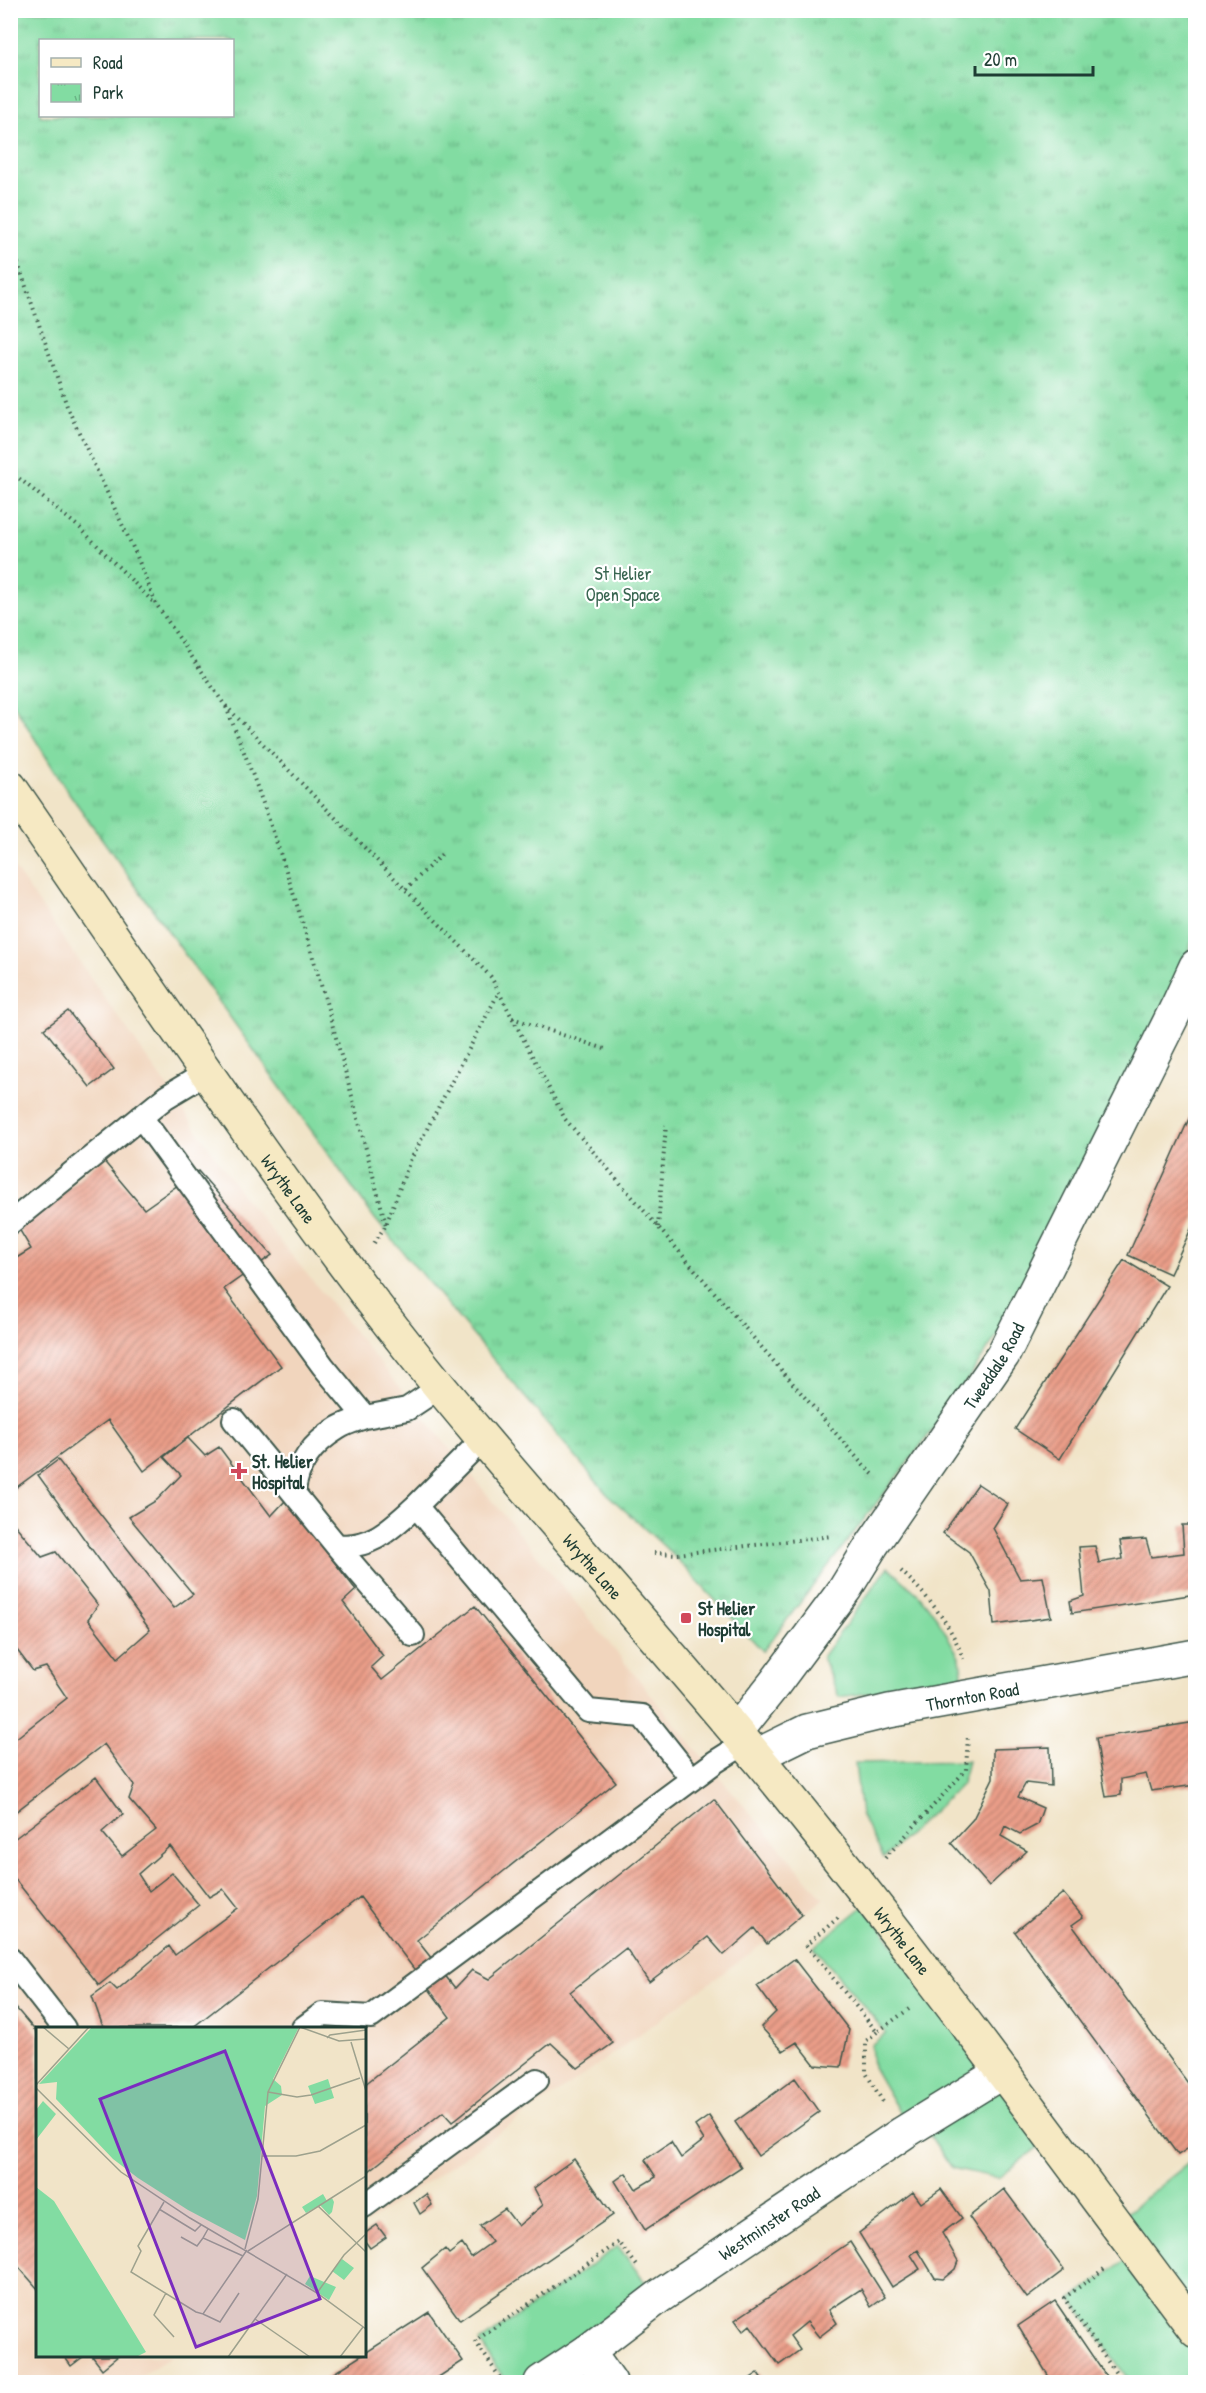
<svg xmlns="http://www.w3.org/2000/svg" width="1206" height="2393" font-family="'Patrick Hand',sans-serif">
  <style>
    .built { fill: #f1d5bd }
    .grass { fill: #82dca2; stroke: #508c6b; stroke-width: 1.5 }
    .park { fill: url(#park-tufts); stroke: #508c6b; stroke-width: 1.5; fill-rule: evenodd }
    .building { fill: url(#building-hatch) }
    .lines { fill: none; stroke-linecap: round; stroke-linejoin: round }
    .service-casing { stroke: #3e564a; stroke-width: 26 }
    .minor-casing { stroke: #3e564a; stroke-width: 36 }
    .secondary-casing { stroke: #3e564a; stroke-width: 36 }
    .path { stroke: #3e564a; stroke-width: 4; stroke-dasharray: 1.5 4.5; stroke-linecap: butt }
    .service { stroke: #fff; stroke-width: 22 }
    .minor { stroke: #fff; stroke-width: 33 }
    .secondary { stroke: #f6e9c3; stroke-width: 33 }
    .poi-dot { fill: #d1495b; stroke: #fff; stroke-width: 2 }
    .labels { text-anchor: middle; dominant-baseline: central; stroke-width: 4.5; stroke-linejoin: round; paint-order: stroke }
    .park-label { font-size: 18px; fill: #386550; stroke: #fff }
    .street-label { font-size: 18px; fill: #1f3d34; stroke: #fff }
    .poi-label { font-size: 18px; font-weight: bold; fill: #1f3d34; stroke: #fff; text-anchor: start }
    .inset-road { fill: none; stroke: #9da18d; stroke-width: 1.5 }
    .view { fill: #7b2cbf; fill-opacity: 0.15; stroke: #7b2cbf; stroke-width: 3 }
    .inset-edge { fill: none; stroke: #1f3d34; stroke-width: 3 }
  </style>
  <defs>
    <pattern id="park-tufts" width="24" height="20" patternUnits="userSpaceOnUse" patternTransform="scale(1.5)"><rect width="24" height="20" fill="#82dca2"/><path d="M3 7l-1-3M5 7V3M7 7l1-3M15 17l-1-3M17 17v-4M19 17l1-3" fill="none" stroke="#6ab485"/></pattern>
    <pattern id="building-hatch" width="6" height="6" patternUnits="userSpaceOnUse" patternTransform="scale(1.5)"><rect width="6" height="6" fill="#ea9d88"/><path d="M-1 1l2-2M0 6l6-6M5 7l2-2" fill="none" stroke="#bd8170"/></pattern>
  </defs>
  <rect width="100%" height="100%" fill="#fff"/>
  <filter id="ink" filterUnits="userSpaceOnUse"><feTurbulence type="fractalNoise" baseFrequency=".0167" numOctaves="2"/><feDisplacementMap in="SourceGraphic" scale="12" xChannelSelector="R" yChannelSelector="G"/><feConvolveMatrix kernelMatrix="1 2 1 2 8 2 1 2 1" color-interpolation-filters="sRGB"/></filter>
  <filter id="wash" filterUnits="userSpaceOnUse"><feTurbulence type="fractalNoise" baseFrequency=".008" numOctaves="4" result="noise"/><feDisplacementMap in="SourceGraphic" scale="24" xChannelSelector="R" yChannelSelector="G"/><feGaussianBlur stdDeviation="1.35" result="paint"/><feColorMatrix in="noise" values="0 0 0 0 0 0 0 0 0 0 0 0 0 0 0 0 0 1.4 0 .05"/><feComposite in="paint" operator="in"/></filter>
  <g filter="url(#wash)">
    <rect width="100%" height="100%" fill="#f1e4c8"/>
    <!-- built -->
    <path class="built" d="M 10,862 L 243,1196 L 693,1746 L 824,1899 L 585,2074 L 365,2224 L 364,2028 L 38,2028 L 38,2356 L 172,2356 L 132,2382 L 11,2382 Z"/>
    <!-- grass -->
    <path class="grass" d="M 888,1567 L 919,1595 L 936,1616 L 960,1658 L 963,1681 L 839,1697 L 822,1657 Z
      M 968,1761 L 962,1784 L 884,1858 L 861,1815 L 855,1763 Z
      M 864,1906 L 1046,2141 L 998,2178 L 952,2168 L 916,2115 L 906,2124 L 873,2067 L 871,2045 L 886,2033 L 814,1947 Z
      M 1190,2162 L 1195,2165 L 1195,2311 L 1123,2216 Z
      M 618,2246 L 654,2294 L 528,2382 L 506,2382 L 480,2342 Z
      M 1132,2256 L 1195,2341 L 1195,2382 L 1130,2382 L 1072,2299 Z"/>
    <!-- park -->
    <path class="park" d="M 11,11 L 1195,11 L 1195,935 L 1089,1172 L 1006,1322 L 941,1419 L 763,1651 L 669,1551 L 606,1493 L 375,1219 L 64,786 L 11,700 ZM 40,40 L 232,40 L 232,116 L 40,116 Z"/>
    <g id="blocks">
      <!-- building -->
      <path class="building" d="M 68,1011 L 114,1069 L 90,1087 L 44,1029 Z
        M 1196,1103 L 1196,1218 L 1170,1274 L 1128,1255 Z
        M 102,1159 L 144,1209 L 198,1171 L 272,1255 L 224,1289 L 281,1366 L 144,1471 L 108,1420 L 10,1492 L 10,1262 L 31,1249 L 19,1229 Z
        M 1124,1260 L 1167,1286 L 1060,1459 L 1015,1429 Z
        M 188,1438 L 205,1456 L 219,1447 L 271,1516 L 286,1500 L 356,1590 L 343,1602 L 383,1656 L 371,1667 L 382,1680 L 475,1606 L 616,1782 L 417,1940 L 455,1988 L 472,1970 L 489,1979 L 714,1799 L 802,1915 L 767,1944 L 755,1928 L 724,1955 L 708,1937 L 649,1982 L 626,1948 L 570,1992 L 613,2043 L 578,2068 L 551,2043 L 452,2122 L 443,2112 L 364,2175 L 364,2085 L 450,2017 L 360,1897 L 192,2028 L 107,2028 L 102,2024 L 92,1996 L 110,1983 L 117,1990 L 169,1946 L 175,1955 L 238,1908 L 223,1889 L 209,1897 L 170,1846 L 138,1874 L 149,1891 L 172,1873 L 199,1905 L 99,1985 L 10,1873 L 10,1842 L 96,1777 L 123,1814 L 102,1832 L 122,1856 L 156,1830 L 129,1799 L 134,1785 L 104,1744 L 10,1816 L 10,1743 L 67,1698 L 46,1667 L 33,1671 L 10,1641 L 10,1519 L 42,1557 L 56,1552 L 98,1605 L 88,1619 L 118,1658 L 150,1630 L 38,1475 L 58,1460 L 174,1608 L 193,1594 L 129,1517 L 157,1500 L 181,1475 L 164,1457 Z
        M 978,1484 L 1008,1504 L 993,1528 L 1020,1579 L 1043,1577 L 1051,1617 L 994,1625 L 991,1592 L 969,1552 L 943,1533 Z
        M 1182,1525 L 1196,1525 L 1196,1594 L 1072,1613 L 1070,1601 L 1084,1596 L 1079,1547 L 1095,1546 L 1099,1563 L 1123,1559 L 1120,1541 L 1146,1539 L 1151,1557 L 1184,1553 Z
        M 1196,1722 L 1196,1785 L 1151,1791 L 1146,1774 L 1121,1779 L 1121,1795 L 1106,1797 L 1096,1738 Z
        M 1050,1747 L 1051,1786 L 1026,1783 L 1018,1797 L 1043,1808 L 1037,1825 L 1020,1834 L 1005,1826 L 1001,1836 L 1027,1851 L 989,1886 L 951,1843 L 973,1819 L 993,1778 L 993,1749 Z
        M 1063,1893 L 1083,1917 L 1072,1925 L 1196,2094 L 1196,2143 L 1178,2155 L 1015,1932 Z
        M 794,1959 L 849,2030 L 841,2067 L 815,2065 L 797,2042 L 783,2051 L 761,2027 L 776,2012 L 757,1986 Z
        M 10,2001 L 38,2034 L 38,2289 L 10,2257 Z
        M 795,2078 L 819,2112 L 758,2156 L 735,2122 Z
        M 709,2116 L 741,2167 L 645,2230 L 615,2181 L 626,2173 L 636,2189 L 656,2177 L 645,2160 L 671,2142 L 681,2158 L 704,2140 L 695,2126 Z
        M 574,2159 L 613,2215 L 460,2320 L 422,2268 L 445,2249 L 449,2254 L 462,2244 L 471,2257 L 492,2242 L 480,2226 L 505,2209 L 518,2226 L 543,2205 L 534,2188 Z
        M 941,2189 L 962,2218 L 942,2233 L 958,2261 L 955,2269 L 943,2279 L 935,2278 L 918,2250 L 911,2255 L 920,2269 L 892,2287 L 859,2233 L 913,2192 L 921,2203 Z
        M 1004,2189 L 1064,2270 L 1027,2298 L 969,2217 Z
        M 426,2194 L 432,2205 L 420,2214 L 414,2203 Z
        M 377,2225 L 386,2237 L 370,2248 L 364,2240 L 364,2234 Z
        M 850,2242 L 885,2297 L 871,2307 L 861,2289 L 829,2310 L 837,2323 L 819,2337 L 807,2322 L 790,2336 L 800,2350 L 779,2365 L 750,2325 L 743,2331 L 735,2320 Z
        M 1055,2301 L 1110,2382 L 1052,2382 L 1018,2326 Z
        M 429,2312 L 463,2361 L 431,2382 L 320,2382 Z
        M 10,2352 L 12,2352 L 18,2382 L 10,2382 Z
        M 64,2356 L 84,2356 L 71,2366 Z
        M 92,2356 L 118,2356 L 102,2369 Z
        M 758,2373 L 764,2382 L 745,2382 Z"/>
    </g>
  </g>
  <g filter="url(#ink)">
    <use href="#blocks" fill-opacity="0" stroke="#3e564a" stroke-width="1.5"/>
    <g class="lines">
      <!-- service casing -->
      <g class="service-casing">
        <path id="service" d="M 141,1117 L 323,1366 L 365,1417 L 407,1409 L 440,1387
          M 10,1223 L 166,1097 L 206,1073
          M 234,1420 L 336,1545 C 371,1550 391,1528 416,1506
          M 482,1440 L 416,1506 L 588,1711 L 642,1716 L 692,1779
          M 294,1493 C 296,1465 313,1443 338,1428 C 346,1423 357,1420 365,1417
          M 336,1545 L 413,1635
          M 10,1959 L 64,2028
          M 303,2028 L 322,2014 L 371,2017 L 715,1762 L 745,1743
          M 364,2206 L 537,2080"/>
      </g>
      <!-- minor casing -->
      <g class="minor-casing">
        <g id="minor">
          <path id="s1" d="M 736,1732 L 775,1683 L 845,1589 L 872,1545 L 1003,1355 L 1178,1005 L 1196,966"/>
          <path id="s2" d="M 756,1756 L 807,1731 L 889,1711 L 1196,1656"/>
          <path d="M 588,2351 L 610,2382"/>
          <path id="s3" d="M 541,2382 L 588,2351 L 660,2296 L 903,2133 L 1002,2072"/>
        </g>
      </g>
      <!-- secondary casing -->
      <g class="secondary-casing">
        <g id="secondary">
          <path id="s4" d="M 10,787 C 127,956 241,1128 365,1292 C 487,1453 627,1600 756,1756 C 909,1942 1051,2138 1196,2331"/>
        </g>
      </g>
      <!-- path -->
      <path class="path" d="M 10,240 L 68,409 L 136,554 L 156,604 L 224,704 L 491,977 L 565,1119 L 864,1466 L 875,1476
        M 10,471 L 80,528 L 153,602
        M 226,707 C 295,874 340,1050 386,1225
        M 406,889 L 444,852
        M 512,1018 L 605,1049
        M 658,1227 L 666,1125
        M 374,1243 L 386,1225 L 409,1163 L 499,992
        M 654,1553 L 678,1554 L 832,1536
        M 901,1571 C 927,1595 952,1625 963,1659
        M 885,1858 L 966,1770 L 968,1735
        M 838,1918 L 806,1945 L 877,2032 L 909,2009
        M 877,2032 L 866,2041 L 866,2073 L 883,2102
        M 1104,2269 L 1064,2298 L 1122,2382
        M 503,2382 L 475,2341 L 619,2242 L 638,2267"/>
      <!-- service -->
      <use href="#service" class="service"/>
      <!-- minor -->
      <use href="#minor" class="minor"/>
      <!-- secondary -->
      <use href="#secondary" class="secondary"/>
    </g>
  </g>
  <!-- markers -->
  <g class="poi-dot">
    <path d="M236 1462h6v6h6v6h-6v6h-6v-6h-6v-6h6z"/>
    <rect x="680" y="1612" width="12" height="12" rx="3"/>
  </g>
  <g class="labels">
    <!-- park labels -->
    <g class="park-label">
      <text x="623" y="573">St Helier<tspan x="623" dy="21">Open Space</tspan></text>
    </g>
    <!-- street labels -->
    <g class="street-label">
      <text stroke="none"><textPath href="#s4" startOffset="489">Wrythe Lane</textPath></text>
      <text stroke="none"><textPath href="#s1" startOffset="448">Tweeddale Road</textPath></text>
      <text stroke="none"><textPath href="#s4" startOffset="974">Wrythe Lane</textPath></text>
      <text stroke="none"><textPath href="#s2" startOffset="226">Thornton Road</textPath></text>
      <text stroke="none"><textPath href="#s4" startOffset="1460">Wrythe Lane</textPath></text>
      <text stroke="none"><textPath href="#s3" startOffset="278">Westminster Road</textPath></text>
    </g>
    <!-- poi labels -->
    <g class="poi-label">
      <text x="252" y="1461">St. Helier<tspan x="252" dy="21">Hospital</tspan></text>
      <text x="698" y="1608">St Helier<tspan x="698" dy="21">Hospital</tspan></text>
    </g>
  </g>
  <!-- overview -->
  <g transform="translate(36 2027)">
    <rect width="330" height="330" fill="#f1e4c8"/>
    <path d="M 306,232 L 318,241 L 308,253 L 296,244 ZM 274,249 L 300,260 L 293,273 L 269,257 Z" fill="#82dca2"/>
    <path d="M 56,0 L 263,0 L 237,52 L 245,59 L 246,68 L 229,79 L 221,169 L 209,213 L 152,183 L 102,151 L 77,132 L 20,72 L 21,55 L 3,57 ZM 292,52 L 298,71 L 279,77 L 272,59 ZM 7,74 L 20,87 L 0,113 L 0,83 ZM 0,160 L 18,174 L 110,325 L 100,330 L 0,330 ZM 287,167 L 291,174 L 296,171 L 298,175 L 296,185 L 293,188 L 284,178 L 270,186 L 266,180 Z" fill="#82dca2"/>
    <path class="inset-road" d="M 7,0 L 33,22M 264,0 L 303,14 L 330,12M 291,11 L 294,8 L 330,3M 315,15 L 330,64M 0,58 L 53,0M 0,61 L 85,145 L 154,191 L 281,266 L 330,302M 232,65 L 261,70 L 275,68 L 324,51M 226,129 L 260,129 L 284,124 L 330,98M 128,175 L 102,219 L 105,224 L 95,245 L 160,285 L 167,287 L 211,223M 282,179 L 330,225M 123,182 L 159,204 L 165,198M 172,202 L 167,211 L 207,229M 145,210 L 161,219 L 167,211M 209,222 L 222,172 L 232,65 L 264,0M 212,224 L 330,149M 130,266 L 118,288 L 138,310M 281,266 L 308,228 L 330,207M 167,287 L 184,295 L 203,266M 219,292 L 274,330M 192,330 L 251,247M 304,330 L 327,300"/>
    <path class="view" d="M 189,24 L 284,272 L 160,320 L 64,72 Z"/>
    <rect width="330" height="330" class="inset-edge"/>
  </g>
  <!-- margin -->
  <rect width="1206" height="2393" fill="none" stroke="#fff" stroke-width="36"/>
  <!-- legend -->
  <rect x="39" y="39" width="195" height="78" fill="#ffffff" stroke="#a5b1ae" stroke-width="1.5"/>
  <rect x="51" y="58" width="30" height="9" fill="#f6e9c3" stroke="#a5b1ae" stroke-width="1.5"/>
  <text x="93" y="69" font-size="18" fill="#1f3d34">Road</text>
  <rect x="51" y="84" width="30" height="18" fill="url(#park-tufts)" stroke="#a5b1ae" stroke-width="1.5"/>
  <text x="93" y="99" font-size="18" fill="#1f3d34">Park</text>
  <!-- scale -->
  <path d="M975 66v9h118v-9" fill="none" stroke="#1f3d34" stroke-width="3"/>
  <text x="984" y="66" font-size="18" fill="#1f3d34" stroke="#ffffff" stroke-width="4.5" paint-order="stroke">20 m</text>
</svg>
